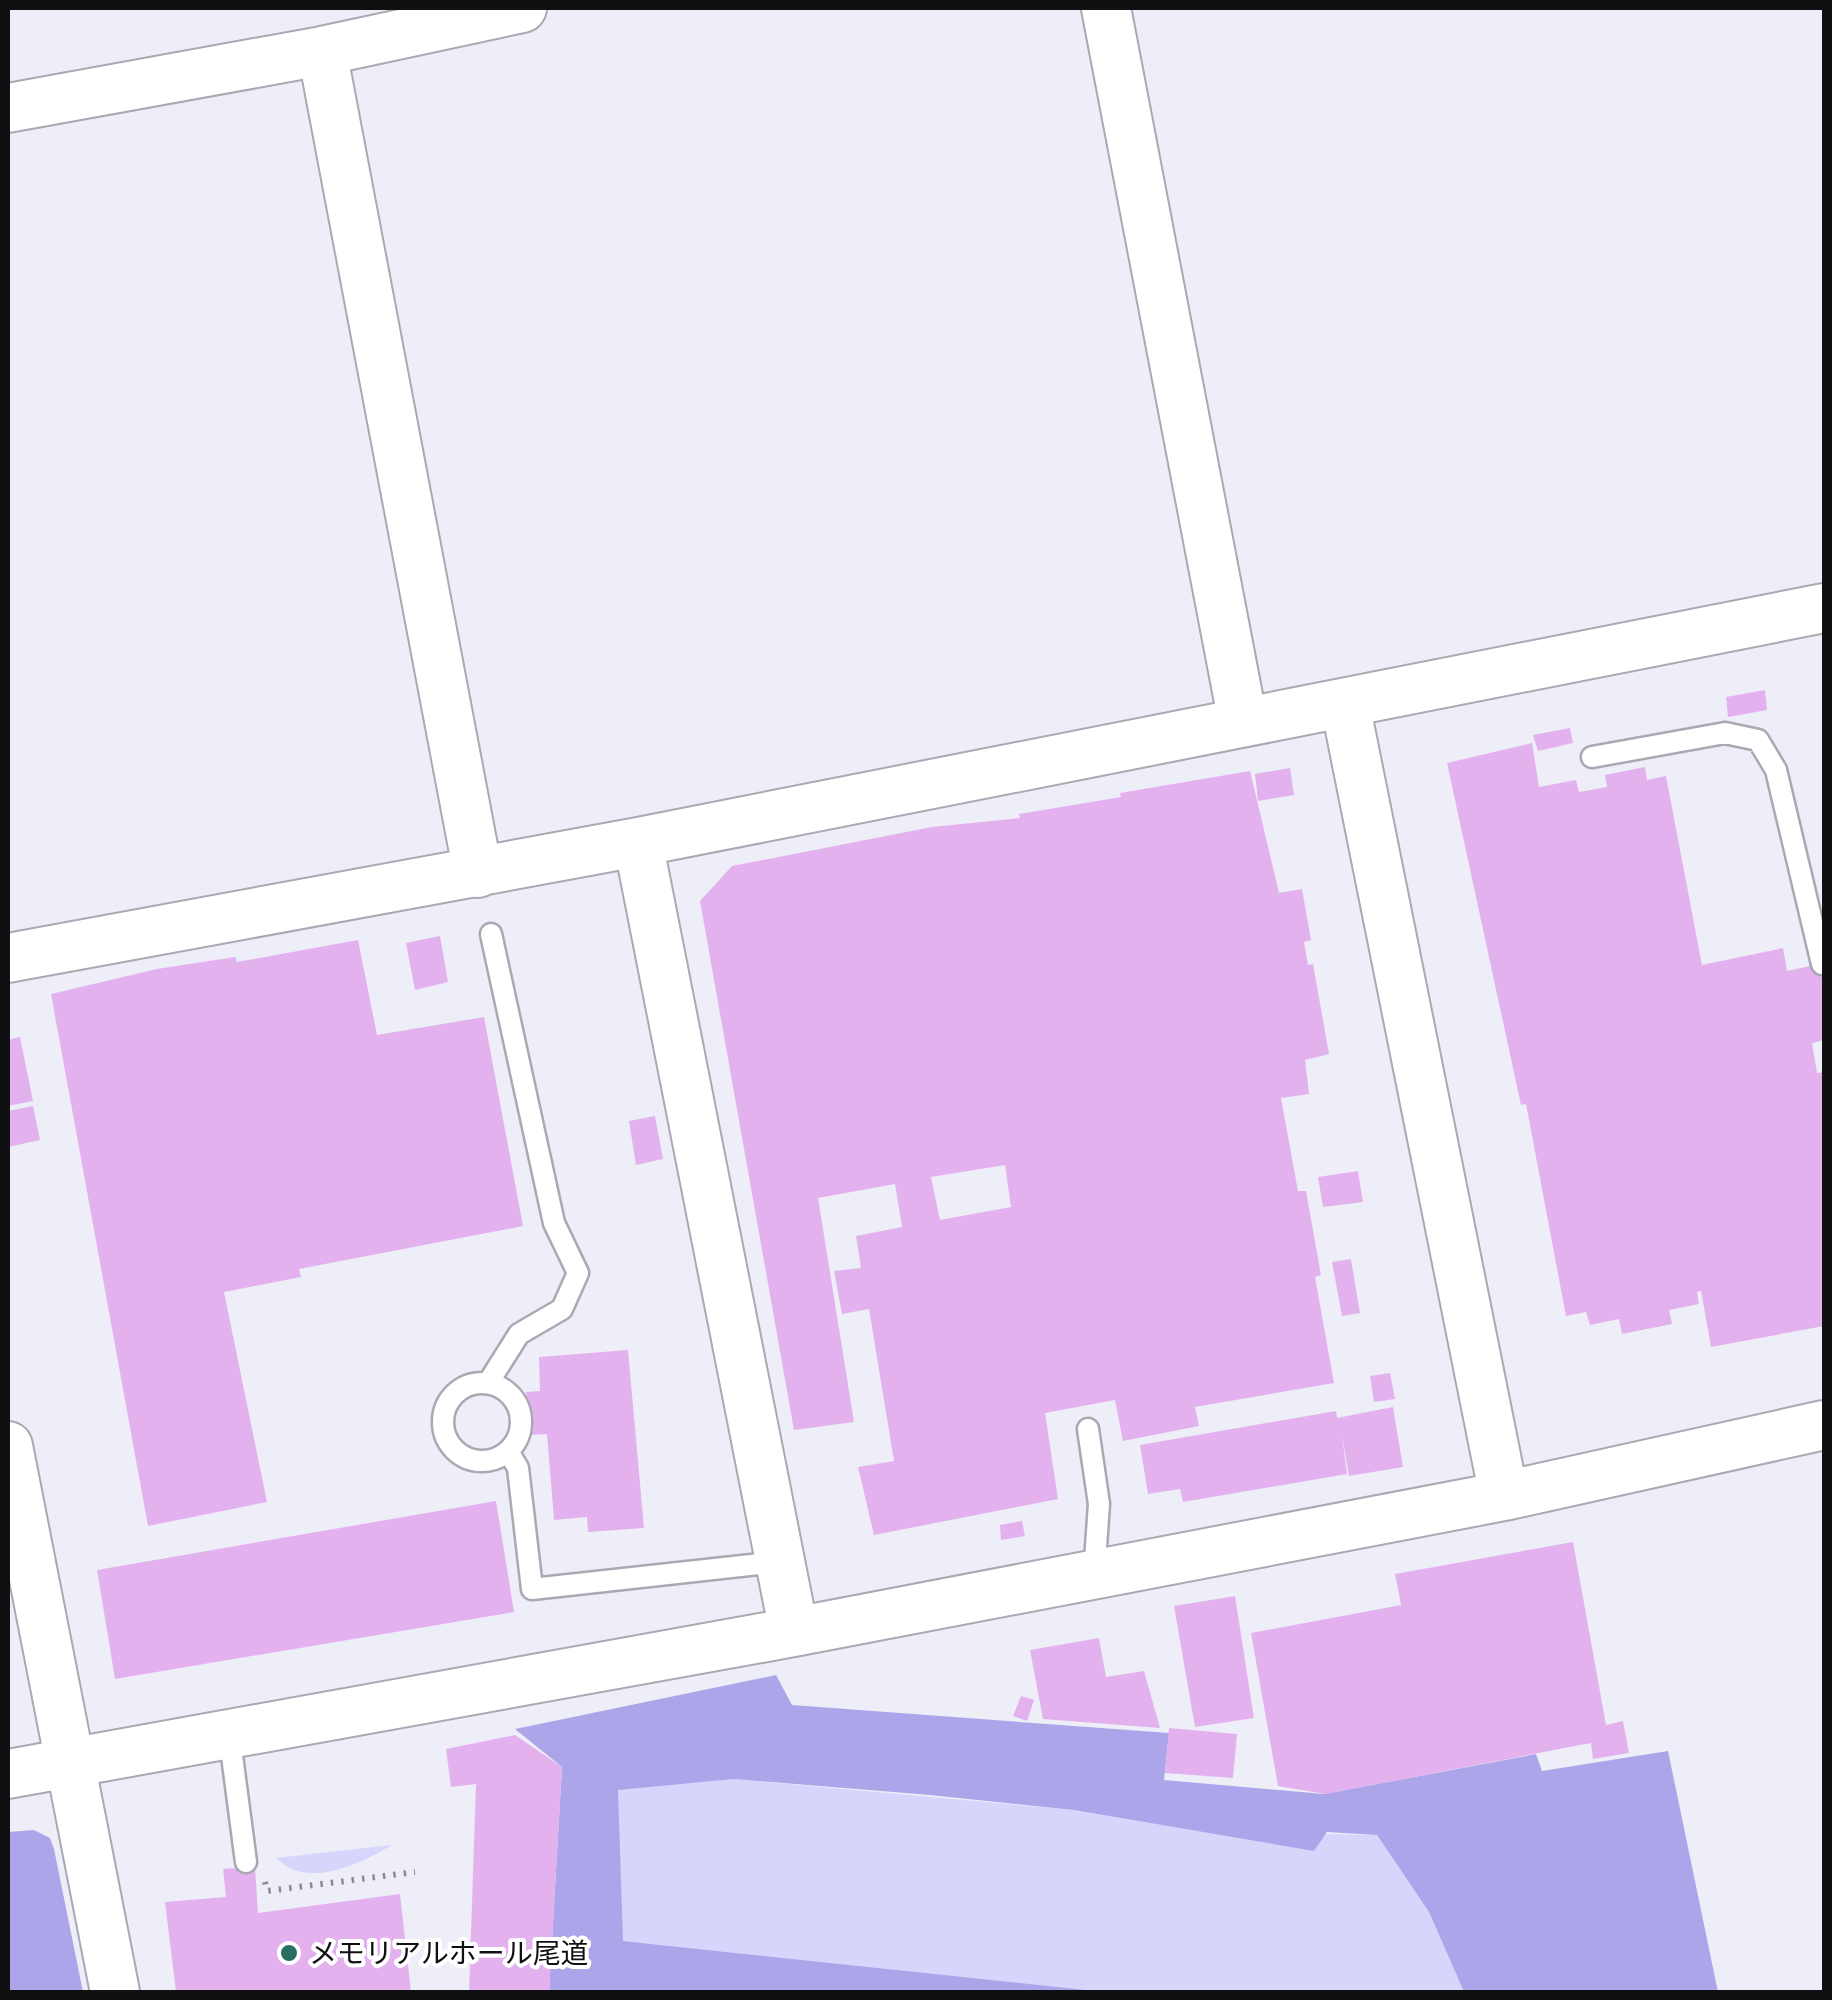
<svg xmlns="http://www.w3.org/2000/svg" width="1832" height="2000" font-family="'Asap Condensed','Noto Sans JP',sans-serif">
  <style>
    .green { fill: #d8d5fd }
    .forest { fill: #ada5ea }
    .building { fill: #e3b2ee; fill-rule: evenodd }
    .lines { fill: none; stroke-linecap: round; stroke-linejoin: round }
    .service-casing { stroke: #aaa9b3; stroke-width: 25 }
    .tertiary-casing { stroke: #aaa9b3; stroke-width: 52 }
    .path { stroke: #8a8a91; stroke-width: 6; stroke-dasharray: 2.5 8; stroke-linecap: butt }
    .service { stroke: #fff; stroke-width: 20 }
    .tertiary { stroke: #fff; stroke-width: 48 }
    .poi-dot { fill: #296e62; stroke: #fff; stroke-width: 4 }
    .labels { text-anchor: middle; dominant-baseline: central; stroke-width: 8; stroke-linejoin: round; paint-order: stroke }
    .poi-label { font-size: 28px; fill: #101013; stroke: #fff; text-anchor: start }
  </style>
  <rect width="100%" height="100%" fill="#eeeef8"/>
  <!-- green -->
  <path class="green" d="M 734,1779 L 1074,1810 L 1204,1832 L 1377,1835 L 1429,1912 L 1464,1992 L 1105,1992 L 622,1941 L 617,1789 Z
    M 392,1845 C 360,1864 308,1890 276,1858 Z"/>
  <!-- forest -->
  <path class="forest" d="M 776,1675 L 792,1705 L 1169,1733 L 1164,1780 L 1324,1794 L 1536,1754 L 1542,1771 L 1668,1751 L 1718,1992 L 1464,1992 L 1429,1912 L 1377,1835 L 1327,1832 L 1314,1851 L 1074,1810 L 930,1795 L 734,1779 L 618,1790 L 623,1941 L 1105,1992 L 549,1992 L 562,1767 L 515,1729 Z
    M 34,1830 L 50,1838 L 54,1849 L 83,1992 L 8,1992 L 8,1832 Z"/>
  <!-- building -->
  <path class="building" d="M 1765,690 L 1767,710 L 1728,717 L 1726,697 Z
    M 1570,728 L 1573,743 L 1538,751 L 1533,735 Z
    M 1532,743 L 1539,787 L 1576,780 L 1579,792 L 1607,787 L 1605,775 L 1645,767 L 1647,780 L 1666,776 L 1702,965 L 1783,948 L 1787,971 L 1824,963 L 1824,1040 L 1812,1043 L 1817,1073 L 1824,1072 L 1824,1326 L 1711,1347 L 1701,1291 L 1697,1292 L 1699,1304 L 1669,1310 L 1672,1324 L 1622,1334 L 1619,1319 L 1590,1325 L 1586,1312 L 1566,1316 L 1526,1104 L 1521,1105 L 1447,763 Z
    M 1290,768 L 1294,795 L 1258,801 L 1255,774 Z
    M 1250,771 L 1279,893 L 1302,889 L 1311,940 L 1304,942 L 1308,965 L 1313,964 L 1329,1054 L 1305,1060 L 1309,1094 L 1281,1098 L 1298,1191 L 1306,1191 L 1321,1275 L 1315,1277 L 1334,1383 L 1195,1407 L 1199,1426 L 1123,1441 L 1115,1400 L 1045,1413 L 1058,1499 L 874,1535 L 858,1467 L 894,1461 L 869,1309 L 842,1314 L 834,1271 L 861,1268 L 856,1236 L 902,1227 L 895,1184 L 818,1198 L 854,1422 L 794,1430 L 700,901 L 732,866 L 932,827 L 1020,818 L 1019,814 L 1121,797 L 1120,793 ZM 1005,1165 L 1011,1207 L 940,1220 L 931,1177 Z
    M 440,936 L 448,982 L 415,990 L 406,943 Z
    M 358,940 L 377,1035 L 484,1017 L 523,1226 L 299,1269 L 301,1277 L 224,1292 L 267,1502 L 148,1526 L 51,994 L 157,969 L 235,957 L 237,962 Z
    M 20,1037 L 33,1101 L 8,1106 L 8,1040 Z
    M 33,1106 L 40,1140 L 8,1147 L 8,1111 Z
    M 655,1116 L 663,1159 L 636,1165 L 629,1121 Z
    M 1358,1171 L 1363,1202 L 1323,1207 L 1318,1177 Z
    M 1351,1259 L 1360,1313 L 1342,1316 L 1332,1262 Z
    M 628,1350 L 644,1528 L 588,1532 L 587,1517 L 554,1520 L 547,1434 L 530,1435 L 526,1392 L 540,1391 L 539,1357 Z
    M 1390,1373 L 1395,1399 L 1374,1402 L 1370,1376 Z
    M 1393,1407 L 1403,1467 L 1349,1476 L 1342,1436 L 1347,1474 L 1183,1502 L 1180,1489 L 1148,1494 L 1140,1445 L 1336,1411 L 1337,1418 Z
    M 496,1501 L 514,1612 L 115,1679 L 97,1570 Z
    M 1022,1521 L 1025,1536 L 1001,1540 L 1000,1525 Z
    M 1573,1542 L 1606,1725 L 1623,1721 L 1629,1753 L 1593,1759 L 1591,1743 L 1325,1794 L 1278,1786 L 1251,1633 L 1401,1605 L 1395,1574 Z
    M 1235,1596 L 1254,1718 L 1195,1727 L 1174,1606 Z
    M 1099,1638 L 1106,1677 L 1144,1671 L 1160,1728 L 1043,1719 L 1030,1650 Z
    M 1021,1696 L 1034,1700 L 1027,1721 L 1013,1716 Z
    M 1169,1728 L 1237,1734 L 1233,1778 L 1165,1773 Z
    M 515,1735 L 562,1767 L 549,1992 L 469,1992 L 476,1784 L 451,1787 L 446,1749 Z
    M 255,1867 L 258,1913 L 400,1894 L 411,1992 L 176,1992 L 165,1902 L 226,1897 L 223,1869 Z"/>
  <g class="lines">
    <!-- service casing -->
    <g class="service-casing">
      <path id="service" d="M 1592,757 L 1725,733 L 1758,740 L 1776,770 L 1822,964
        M443 1422a39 39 0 1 1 78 0a39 39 0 1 1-78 0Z
        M 488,1383 L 519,1334 L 562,1309 L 578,1273 L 554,1223 L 491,934
        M 1088,1429 L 1099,1504 L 1094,1575
        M 508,1451 L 518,1468 L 532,1589 L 778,1562
        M 229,1733 L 246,1862"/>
    </g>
    <!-- tertiary casing -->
    <g class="tertiary-casing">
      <path id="tertiary" d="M 1106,8 L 1243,722
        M 322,51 L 478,873
        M 8,108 L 322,51 L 522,8
        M 1345,704 L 1504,1496
        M 638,842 L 794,1632
        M 8,958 L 638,842 L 1824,608
        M 8,1446 L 115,1992
        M 8,1774 L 794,1632 L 1504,1496 L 1824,1425"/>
    </g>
    <!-- path -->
    <path class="path" d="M 265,1882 L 267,1891 L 415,1872"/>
    <!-- service -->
    <use href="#service" class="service"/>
    <!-- tertiary -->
    <use href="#tertiary" class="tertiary"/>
  </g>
  <!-- markers -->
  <circle class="poi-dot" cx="289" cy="1953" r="10"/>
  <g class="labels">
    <!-- poi labels -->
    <g class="poi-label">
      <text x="309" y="1953">メモリアルホール尾道</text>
    </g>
  </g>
  <!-- border -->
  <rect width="1832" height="2000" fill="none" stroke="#101013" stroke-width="20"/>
</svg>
